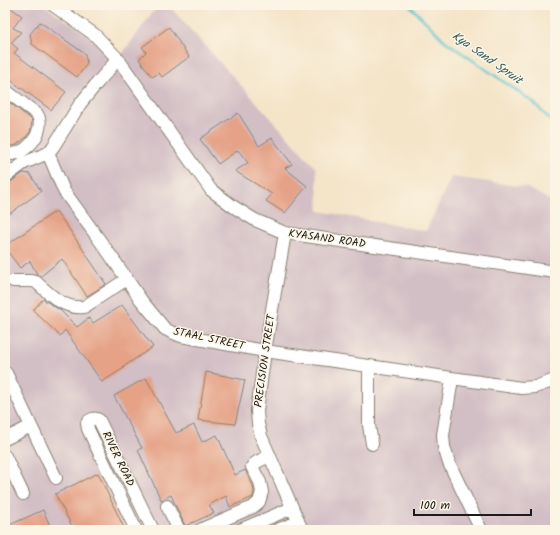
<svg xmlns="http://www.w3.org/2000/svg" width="560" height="535" font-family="Kalam,sans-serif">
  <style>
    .industrial { fill: #d2bec5 }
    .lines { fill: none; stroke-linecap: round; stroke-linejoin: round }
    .stream { stroke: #56c3cc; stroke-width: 2.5 }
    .building { fill: #e5a287 }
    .minor-casing { stroke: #888072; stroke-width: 14 }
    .minor { stroke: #fff; stroke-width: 12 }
    .labels { text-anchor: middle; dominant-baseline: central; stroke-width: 3; stroke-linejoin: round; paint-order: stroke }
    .street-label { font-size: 11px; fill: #1c1c1c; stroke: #fcf5e5 }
    .water-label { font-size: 12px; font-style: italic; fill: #335f62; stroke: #fcf5e5 }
  </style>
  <rect width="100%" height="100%" fill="#fcf5e5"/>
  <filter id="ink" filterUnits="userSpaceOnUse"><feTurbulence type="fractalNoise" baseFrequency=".025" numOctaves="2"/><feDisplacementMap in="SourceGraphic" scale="8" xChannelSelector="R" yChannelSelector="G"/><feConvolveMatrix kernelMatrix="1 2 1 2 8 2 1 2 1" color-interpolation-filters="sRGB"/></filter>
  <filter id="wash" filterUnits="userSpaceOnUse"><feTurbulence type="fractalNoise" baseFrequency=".012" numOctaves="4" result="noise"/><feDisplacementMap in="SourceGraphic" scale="16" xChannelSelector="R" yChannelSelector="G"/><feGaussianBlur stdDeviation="0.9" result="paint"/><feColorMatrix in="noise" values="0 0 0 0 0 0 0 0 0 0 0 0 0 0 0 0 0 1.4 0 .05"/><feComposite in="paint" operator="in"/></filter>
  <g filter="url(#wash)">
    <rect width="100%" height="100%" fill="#f4e4c8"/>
    <!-- industrial -->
    <path class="industrial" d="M 5,5 L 44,5 L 120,57 L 158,5 L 168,5 L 316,168 L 319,211 L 426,231 L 451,177 L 526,187 L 555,203 L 555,530 L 5,530 Z"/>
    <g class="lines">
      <!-- stream -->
      <path class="stream" d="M 409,5 L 445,41 L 533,102 L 555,125"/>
    </g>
    <g id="blocks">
      <!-- building -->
      <path class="building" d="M 5,5 L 7,5 L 22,16 L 13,28 L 21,32 L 11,43 L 18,49 L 14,53 L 66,92 L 51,110 L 5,76 Z
        M 40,22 L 85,54 L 87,64 L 77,77 L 32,44 L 30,34 Z
        M 169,27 L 189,57 L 162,77 L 159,73 L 152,77 L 139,59 L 146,52 L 142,47 Z
        M 5,99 L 31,119 L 32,122 L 30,132 L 24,139 L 16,145 L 12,146 L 5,142 Z
        M 238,113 L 259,146 L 272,138 L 292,164 L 285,168 L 307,186 L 285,213 L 266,201 L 272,194 L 235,171 L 248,163 L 238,150 L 218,164 L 200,139 Z
        M 23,173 L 30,174 L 41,191 L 5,217 L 5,184 L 9,183 Z
        M 56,211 L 71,232 L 106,284 L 87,296 L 62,259 L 41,276 L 37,274 L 30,261 L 20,268 L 5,248 L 5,246 Z
        M 43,299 L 61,311 L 77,327 L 89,318 L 93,323 L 122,305 L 153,347 L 123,367 L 124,368 L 102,382 L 65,330 L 60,336 L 33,310 Z
        M 206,372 L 245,380 L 235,424 L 198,420 Z
        M 146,378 L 176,433 L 194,425 L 202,442 L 217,435 L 235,475 L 245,470 L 253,486 L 254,492 L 253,497 L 230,507 L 226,496 L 209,505 L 214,513 L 185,526 L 171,495 L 161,500 L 138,450 L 142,448 L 114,396 Z
        M 98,473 L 125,530 L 74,530 L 55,494 Z
        M 43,510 L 52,530 L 5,530 L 5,527 Z"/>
    </g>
  </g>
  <g filter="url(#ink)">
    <use href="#blocks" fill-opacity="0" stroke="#888072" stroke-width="1"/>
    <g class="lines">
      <!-- minor casing -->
      <g class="minor-casing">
        <path id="minor" d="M 53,5 L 95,35 L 118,59 L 211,190 L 234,207 L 255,220 L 285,233 L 555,272
          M 118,59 L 98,82 L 80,104 L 53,147 L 48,153 L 64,191 L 111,256 L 141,300 L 165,329 L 171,332 L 181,336 L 265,351 L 521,388 L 535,387 L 555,380
          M 5,90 L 37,114 C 48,131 23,160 5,153
          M 5,177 L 24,163 L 48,153
          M 285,233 L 265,351 L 257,411 L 258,424 L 261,436 L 302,530
          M 13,281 L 32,281 L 36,282 C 49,294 65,310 84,307 L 127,279
          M 369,366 L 369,425 L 372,444
          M 452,379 L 443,435 L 444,447 L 449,463 L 481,530
          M 31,426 L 56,478
          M 5,439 L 31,426 L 6,373
          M 5,456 L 23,494
          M 167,506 L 179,530
          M 218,522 L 253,507 L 259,502 L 262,492 L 260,482 L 252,467 C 255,461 264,459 270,456
          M 136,530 L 88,429 L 87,423 C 90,419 95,417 99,420 L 153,530
          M 200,530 L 218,522 L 222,530
          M 240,530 L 292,508
          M 277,530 L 298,522"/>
      </g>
      <!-- minor -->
      <use href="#minor" class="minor"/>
    </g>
  </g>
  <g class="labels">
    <!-- street labels -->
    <g class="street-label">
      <text transform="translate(327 239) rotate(8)">KYASAND ROAD</text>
      <text transform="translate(209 339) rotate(12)">STAAL STREET</text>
      <text transform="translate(265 361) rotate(-82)">PRECISION STREET</text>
      <text transform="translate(118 459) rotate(64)">RIVER ROAD</text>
    </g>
    <!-- water labels -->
    <g class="water-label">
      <text transform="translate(487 58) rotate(35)">Kya Sand Spruit</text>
    </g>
  </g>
  <!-- margin -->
  <rect width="560" height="535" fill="none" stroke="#fcf5e5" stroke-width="20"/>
  <!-- scale -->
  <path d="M414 509v6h117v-6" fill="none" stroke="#1c1c1c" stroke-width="2"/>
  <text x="420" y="509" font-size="12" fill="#1c1c1c" stroke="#fcf5e5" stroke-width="3" paint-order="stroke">100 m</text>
</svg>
